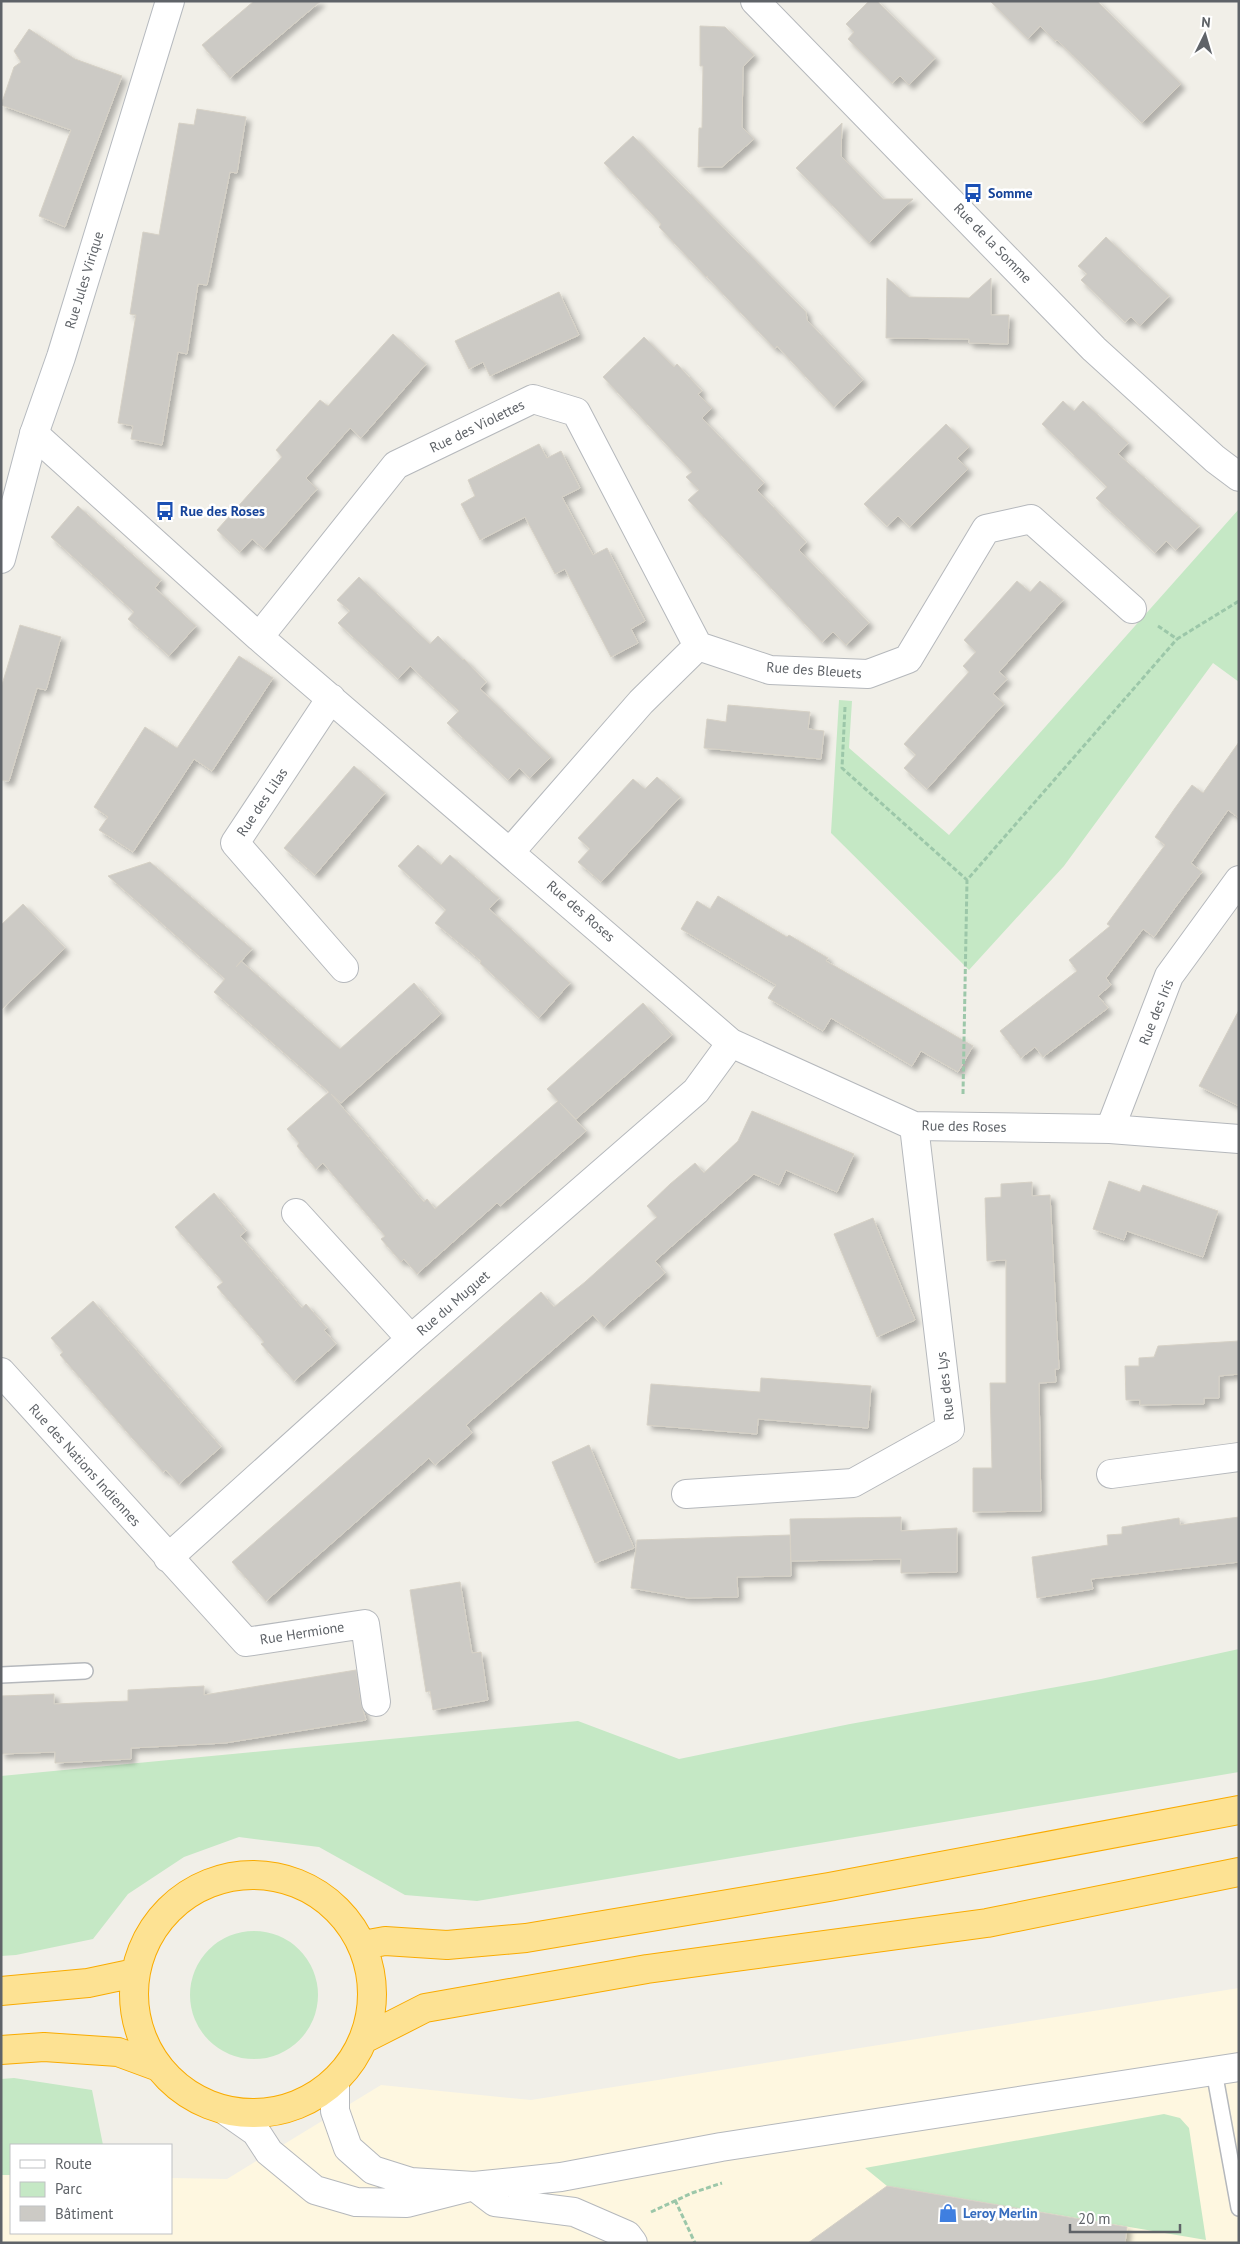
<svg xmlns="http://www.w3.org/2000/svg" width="1240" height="2244" font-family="'PT Sans',sans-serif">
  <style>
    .commercial { fill: #fef7e0 }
    .green { fill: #c5e8c5 }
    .building { fill: #cccac5; stroke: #d6d1c6; filter: url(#shadow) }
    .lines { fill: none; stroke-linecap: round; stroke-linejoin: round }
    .lane-casing { stroke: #b5b8bc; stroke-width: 18 }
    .street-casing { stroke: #b5b8bc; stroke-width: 30 }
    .secondary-casing { stroke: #b6babf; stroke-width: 30 }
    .highway-casing { stroke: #f9ab00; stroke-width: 30 }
    .path { stroke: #9cc7a9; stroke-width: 3; stroke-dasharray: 5 2.5; stroke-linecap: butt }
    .lane { stroke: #fff; stroke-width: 15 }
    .street { stroke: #fff; stroke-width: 28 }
    .secondary { stroke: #fff; stroke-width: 28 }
    .highway { stroke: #fde293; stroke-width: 28 }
    .labels { text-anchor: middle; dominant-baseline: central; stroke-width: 5; stroke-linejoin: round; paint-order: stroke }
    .transit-label { font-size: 14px; font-weight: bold; fill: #164399; stroke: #fff; text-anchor: start }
    .street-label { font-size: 14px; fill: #5f6368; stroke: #fff }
    .shop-label { font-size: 14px; font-weight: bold; fill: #366cbe; stroke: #fff; text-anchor: start }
  </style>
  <defs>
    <filter id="shadow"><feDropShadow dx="4.5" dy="4.5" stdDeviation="2.5" flood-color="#0004"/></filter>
  </defs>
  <rect width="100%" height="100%" fill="#f1efe8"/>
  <!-- commercial -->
  <path class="commercial" d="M 1239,1988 L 1239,2243 L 1,2243 L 1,2175 L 11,2175 L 11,2233 L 171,2233 L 171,2178 L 227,2179 L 381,2085 L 531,2100 Z"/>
  <!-- green -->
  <path class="green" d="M 1239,509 L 1239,682 L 1213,663 L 1064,866 L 969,970 L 831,833 L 839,700 L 852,701 L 849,748 L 949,835 Z
    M 1239,1649 L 1239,1772 L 477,1901 L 405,1895 L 319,1847 L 239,1837 L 184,1857 L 128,1894 L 93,1939 L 16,1955 L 1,1956 L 1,1776 L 578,1721 L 679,1759 L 850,1724 L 1101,1679 Z
    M190 1995a64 64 0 1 1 128 0a64 64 0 1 1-128 0Z
    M 14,2078 L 92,2090 L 103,2145 L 11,2145 L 11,2175 L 1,2175 L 1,2079 Z
    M 1164,2114 L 1180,2118 L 1189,2128 L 1206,2240 L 887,2186 L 865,2168 Z"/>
  <!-- building -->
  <path class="building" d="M 254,1 L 321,1 L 230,78 L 202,45 Z
    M 869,1 L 877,1 L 935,58 L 909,85 L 900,76 L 892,83 L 848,39 L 854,32 L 846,24 Z
    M 990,1 L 1097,1 L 1181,84 L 1142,123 L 1057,40 L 1055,41 L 1040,26 L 1028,39 Z
    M 700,26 L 725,27 L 754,55 L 743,67 L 742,127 L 754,139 L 722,167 L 698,167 L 699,128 L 702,128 L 703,66 L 700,66 Z
    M 29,29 L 75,59 L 122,76 L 65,227 L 39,216 L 71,130 L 1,105 L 14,67 L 21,62 L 14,51 Z
    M 197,109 L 246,117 L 237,173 L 230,172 L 207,285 L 198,284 L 187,354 L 178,352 L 162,445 L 131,439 L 133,426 L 118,423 L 136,315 L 130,314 L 143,232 L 159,235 L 179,123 L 194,125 Z
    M 842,123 L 841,156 L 883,199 L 913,199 L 869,243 L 796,168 Z
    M 633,136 L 806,312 L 807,320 L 863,380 L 834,407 L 777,346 L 775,349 L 707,277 L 708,276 L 706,277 L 659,227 L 661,224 L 604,163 Z
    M 1106,237 L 1169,296 L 1140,326 L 1131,317 L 1125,322 L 1081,280 L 1087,274 L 1078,266 Z
    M 887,278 L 909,297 L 969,298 L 991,278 L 991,315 L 1009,315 L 1008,344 L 969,343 L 969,339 L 886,338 Z
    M 559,292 L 579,335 L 490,376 L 483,362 L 469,369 L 455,341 Z
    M 393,334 L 426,364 L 361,438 L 350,428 L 306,478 L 317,489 L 264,549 L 252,539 L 240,552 L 217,530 L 282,457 L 276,450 L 320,400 L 328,406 Z
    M 644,337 L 674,367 L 677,364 L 702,391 L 698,394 L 712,408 L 702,418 L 764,483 L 757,490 L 806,542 L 799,550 L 869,623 L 846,645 L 833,632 L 822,642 L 688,500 L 699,490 L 686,477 L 692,472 L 603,377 Z
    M 1063,401 L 1074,411 L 1083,401 L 1128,443 L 1118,454 L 1199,526 L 1176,550 L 1166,541 L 1155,553 L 1096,498 L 1107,487 L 1042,424 Z
    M 946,424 L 969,447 L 957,458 L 968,469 L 910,527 L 898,516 L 887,526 L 864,504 Z
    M 539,444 L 547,458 L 561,451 L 580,488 L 562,497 L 593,555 L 607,548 L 645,621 L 631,629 L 638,643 L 611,657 L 565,569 L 555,574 L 525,517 L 480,540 L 461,504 L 475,496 L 468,480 Z
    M 78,506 L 161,580 L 155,588 L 196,626 L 169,656 L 128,619 L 134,612 L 51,537 Z
    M 359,577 L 430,644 L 438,636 L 463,660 L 464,659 L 486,682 L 480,689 L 551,757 L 530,778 L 519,768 L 508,780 L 447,723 L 459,711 L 410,666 L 398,679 L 338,623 L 350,611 L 337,600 Z
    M 1017,581 L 1030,592 L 1040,581 L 1063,600 L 999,672 L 1007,679 L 993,694 L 1004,704 L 927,789 L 904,768 L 916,755 L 904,744 L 969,672 L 963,666 L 976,652 L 964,640 Z
    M 20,625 L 61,637 L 46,690 L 37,688 L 9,781 L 1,780 L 1,688 Z
    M 239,656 L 273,678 L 212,771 L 194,759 L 133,852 L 99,830 L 108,817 L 94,807 L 145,727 L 177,748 Z
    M 728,705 L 810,712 L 808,729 L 824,731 L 821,759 L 704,748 L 707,719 L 726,722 Z
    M 1239,742 L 1239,818 L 1228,810 L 1191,863 L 1202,872 L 1177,905 L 1154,937 L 1143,929 L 1106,978 L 1111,985 L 1098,996 L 1108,1008 L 1043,1057 L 1035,1047 L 1021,1058 L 1000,1031 L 1077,971 L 1069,960 L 1110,926 L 1107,924 L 1165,845 L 1155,837 L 1175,808 L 1192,785 L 1203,793 Z
    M 354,766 L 385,793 L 315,875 L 284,848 Z
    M 657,777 L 680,797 L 601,882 L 578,862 L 590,849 L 578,838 L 633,779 L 645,789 Z
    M 418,845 L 441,865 L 450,855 L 499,898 L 489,909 L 570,983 L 539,1018 L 480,963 L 481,961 L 435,923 L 446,910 L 398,866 Z
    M 150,862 L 252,949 L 236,967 L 241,961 L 340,1049 L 414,983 L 441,1014 L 341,1103 L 331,1094 L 424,1202 L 427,1199 L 435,1209 L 558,1101 L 547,1089 L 643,1003 L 672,1035 L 576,1119 L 560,1103 L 586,1131 L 500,1206 L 497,1203 L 417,1274 L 404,1259 L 401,1262 L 381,1239 L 385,1236 L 323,1163 L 316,1169 L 297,1146 L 299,1143 L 287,1129 L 329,1092 L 214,992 L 225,979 L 108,876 Z
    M 718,896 L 787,937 L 789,935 L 828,958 L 826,961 L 973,1046 L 958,1072 L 921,1051 L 912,1066 L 831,1018 L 823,1031 L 768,998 L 776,985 L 681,929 L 697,901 L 710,909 Z
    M 23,904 L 65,948 L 1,1010 L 1,925 Z
    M 1239,1010 L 1239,1106 L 1199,1086 Z
    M 752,1111 L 854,1154 L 837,1192 L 786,1170 L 779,1185 L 754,1174 L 655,1261 L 665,1273 L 604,1327 L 593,1315 L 466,1425 L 472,1433 L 435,1465 L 429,1458 L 266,1601 L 232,1562 L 541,1292 L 554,1307 L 585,1282 L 657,1217 L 647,1206 L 670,1184 L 695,1163 L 704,1173 L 738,1141 Z
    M 1109,1181 L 1140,1192 L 1143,1185 L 1218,1211 L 1203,1257 L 1127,1231 L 1124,1240 L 1093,1229 Z
    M 1032,1182 L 1032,1196 L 1050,1195 L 1059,1369 L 1055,1369 L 1056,1382 L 1039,1383 L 1041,1511 L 973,1512 L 973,1468 L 992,1468 L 990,1383 L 1006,1383 L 1006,1260 L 987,1261 L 985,1198 L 1001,1197 L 1001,1184 Z
    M 214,1193 L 246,1231 L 240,1236 L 302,1308 L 306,1304 L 327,1328 L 324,1330 L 336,1344 L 294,1381 L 261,1344 L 264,1342 L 217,1287 L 223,1282 L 175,1227 Z
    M 873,1218 L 915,1320 L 877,1337 L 834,1234 Z
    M 93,1301 L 221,1447 L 179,1484 L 166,1470 L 163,1472 L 132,1438 L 60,1355 L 63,1352 L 51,1338 Z
    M 1239,1341 L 1239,1374 L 1219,1376 L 1219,1398 L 1204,1398 L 1204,1404 L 1140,1405 L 1140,1400 L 1126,1400 L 1125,1366 L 1139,1366 L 1139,1358 L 1154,1357 L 1158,1346 Z
    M 761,1378 L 871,1386 L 868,1428 L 758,1419 L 757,1434 L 647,1425 L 651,1384 L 760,1392 Z
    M 589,1445 L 634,1548 L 595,1563 L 552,1462 Z
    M 901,1517 L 901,1531 L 957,1528 L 957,1572 L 901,1573 L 901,1559 L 791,1561 L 790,1519 Z
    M 1239,1517 L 1239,1562 L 1091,1579 L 1093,1589 L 1037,1598 L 1032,1557 L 1108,1545 L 1107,1535 L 1122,1534 L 1122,1527 L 1179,1518 L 1180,1525 Z
    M 790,1535 L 791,1576 L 737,1577 L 738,1597 L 688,1598 L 631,1588 L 637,1540 Z
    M 460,1582 L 472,1653 L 481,1652 L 488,1700 L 433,1710 L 430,1691 L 426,1692 L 410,1590 Z
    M 356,1670 L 361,1704 L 366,1720 L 225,1743 L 131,1748 L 131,1759 L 55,1763 L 55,1752 L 1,1754 L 1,1696 L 54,1694 L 54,1704 L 128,1701 L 128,1690 L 204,1686 L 204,1695 Z
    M 887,2186 L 1127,2227 L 1125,2243 L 808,2243 Z"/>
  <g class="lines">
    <!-- lane casing -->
    <g class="lane-casing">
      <path id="lane" d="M 1,1675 L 85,1671
        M 1214,2071 L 1239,2208"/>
    </g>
    <!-- street casing -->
    <g class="street-casing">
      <path id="street" d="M 755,1 L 1094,349 L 1215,459 L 1239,477
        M 34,434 L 259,637 L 731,1043 L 914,1126 L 1110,1129 L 1239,1139
        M 259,637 L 396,465 L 533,399 L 576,412 L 698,646
        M 331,698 L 235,843 L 344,968
        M 511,851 L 641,702 L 698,646 L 770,670 L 868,674 L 908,659 L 986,529 L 1031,519 L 1132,609
        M 1110,1129 L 1169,976 L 1239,880
        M 296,1213 L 411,1339
        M 1,1372 L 246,1642 L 365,1624 L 376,1702
        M 1111,1474 L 1239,1457
        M 686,1494 L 853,1483 L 950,1429 L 914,1126
        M 168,1558 L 411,1339 L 696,1091 L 731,1043
        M 335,2082 L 335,2111 L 348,2148 L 373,2170 L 411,2182 L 474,2186 L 495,2202 L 574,2212 L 627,2235 L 633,2243
        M 226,2111 L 256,2132 L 269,2152 L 315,2190 L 356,2202 L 407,2203 L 474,2186 L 561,2177 L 721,2147 L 1239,2067"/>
    </g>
    <!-- secondary casing -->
    <g class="secondary-casing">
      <path id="secondary" d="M 1,559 L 34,434 L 61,357 L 170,1"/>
    </g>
    <!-- highway casing -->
    <g class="highway-casing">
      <path id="highway" d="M134 1994a119 119 0 1 1 238 0a119 119 0 1 1-238 0Z
        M 363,1945 L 385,1941 L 447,1945 L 526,1938 L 829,1887 L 1239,1810
        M 1,1991 L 88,1983 L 135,1973
        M 366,2038 L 425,2008 L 647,1969 L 987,1923 L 1239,1872
        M 1,2050 L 44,2047 L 118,2052 L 156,2066"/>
    </g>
    <!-- path -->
    <path class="path" d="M 1158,626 L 1177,639 L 1239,601
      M 845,707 L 842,768 L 967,880
      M 963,1094 L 967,880 L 1177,639
      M 675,2200 L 695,2243
      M 651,2212 L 692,2193 L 722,2183"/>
    <!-- lane -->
    <use href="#lane" class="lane"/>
    <!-- street -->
    <use href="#street" class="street"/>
    <!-- secondary -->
    <use href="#secondary" class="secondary"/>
    <!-- highway -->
    <use href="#highway" class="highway"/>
  </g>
  <!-- icons -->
  <defs>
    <g id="bus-bare" transform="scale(1.5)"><path d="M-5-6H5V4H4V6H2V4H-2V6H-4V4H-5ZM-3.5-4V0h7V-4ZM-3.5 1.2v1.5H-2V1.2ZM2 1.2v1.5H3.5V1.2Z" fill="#1a4fb4" stroke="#fff" stroke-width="2.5" paint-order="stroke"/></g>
    <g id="shop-bare" transform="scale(1.5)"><path d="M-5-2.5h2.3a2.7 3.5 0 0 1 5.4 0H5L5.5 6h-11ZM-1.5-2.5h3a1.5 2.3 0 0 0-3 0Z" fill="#3f7fe0" stroke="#fff" stroke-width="2.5" paint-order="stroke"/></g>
  </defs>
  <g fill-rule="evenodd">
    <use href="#bus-bare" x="973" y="193"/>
    <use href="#bus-bare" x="165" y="511"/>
    <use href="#shop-bare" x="948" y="2213"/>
  </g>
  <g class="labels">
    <!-- transit labels -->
    <g class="transit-label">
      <text x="988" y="193">Somme</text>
      <text x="180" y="511">Rue des Roses</text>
    </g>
    <!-- street labels -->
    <g class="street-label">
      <text transform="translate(993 243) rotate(46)">Rue de la Somme</text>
      <text transform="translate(84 280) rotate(-73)">Rue Jules Virique</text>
      <text transform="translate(477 426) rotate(-26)">Rue des Violettes</text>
      <text transform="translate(814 670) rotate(4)">Rue des Bleuets</text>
      <text transform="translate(262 802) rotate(-56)">Rue des Lilas</text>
      <text transform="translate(581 911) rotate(41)">Rue des Roses</text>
      <text transform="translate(1156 1012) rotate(-68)">Rue des Iris</text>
      <text transform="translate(964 1126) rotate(1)">Rue des Roses</text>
      <text transform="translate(453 1303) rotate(-41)">Rue du Muguet</text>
      <text transform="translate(945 1386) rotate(-97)">Rue des Lys</text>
      <text transform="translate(85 1465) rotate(48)">Rue des Nations Indiennes</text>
      <text transform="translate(302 1633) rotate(-9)">Rue Hermione</text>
    </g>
    <!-- shop labels -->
    <g class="shop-label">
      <text x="963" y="2213">Leroy Merlin</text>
    </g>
  </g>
  <!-- border -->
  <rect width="1240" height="2244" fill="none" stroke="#5f6368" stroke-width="5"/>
  <!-- legend -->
  <rect x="10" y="2144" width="162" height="90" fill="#ffffff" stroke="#bfc1c3"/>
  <rect x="20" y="2160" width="25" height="8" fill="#ffffff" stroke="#bfc1c3"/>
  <text x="55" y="2169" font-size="15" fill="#5f6368">Route</text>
  <rect x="20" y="2182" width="25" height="15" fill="#c5e8c5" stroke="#bfc1c3"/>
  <text x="55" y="2194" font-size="15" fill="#5f6368">Parc</text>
  <rect x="20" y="2206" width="25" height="15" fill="#cccac5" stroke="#bfc1c3"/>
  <text x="55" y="2219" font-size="15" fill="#5f6368">Bâtiment</text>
  <!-- north arrow -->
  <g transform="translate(1205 35) rotate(5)" stroke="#ffffff" stroke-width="4" paint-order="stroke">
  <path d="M0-4L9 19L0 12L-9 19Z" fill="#5f6368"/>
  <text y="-8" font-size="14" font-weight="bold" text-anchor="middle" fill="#5f6368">N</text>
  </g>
  <!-- scale -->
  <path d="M1070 2224v8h110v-8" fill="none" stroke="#5f6368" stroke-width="2.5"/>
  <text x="1078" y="2224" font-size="15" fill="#5f6368" stroke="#ffffff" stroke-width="4" paint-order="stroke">20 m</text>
</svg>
